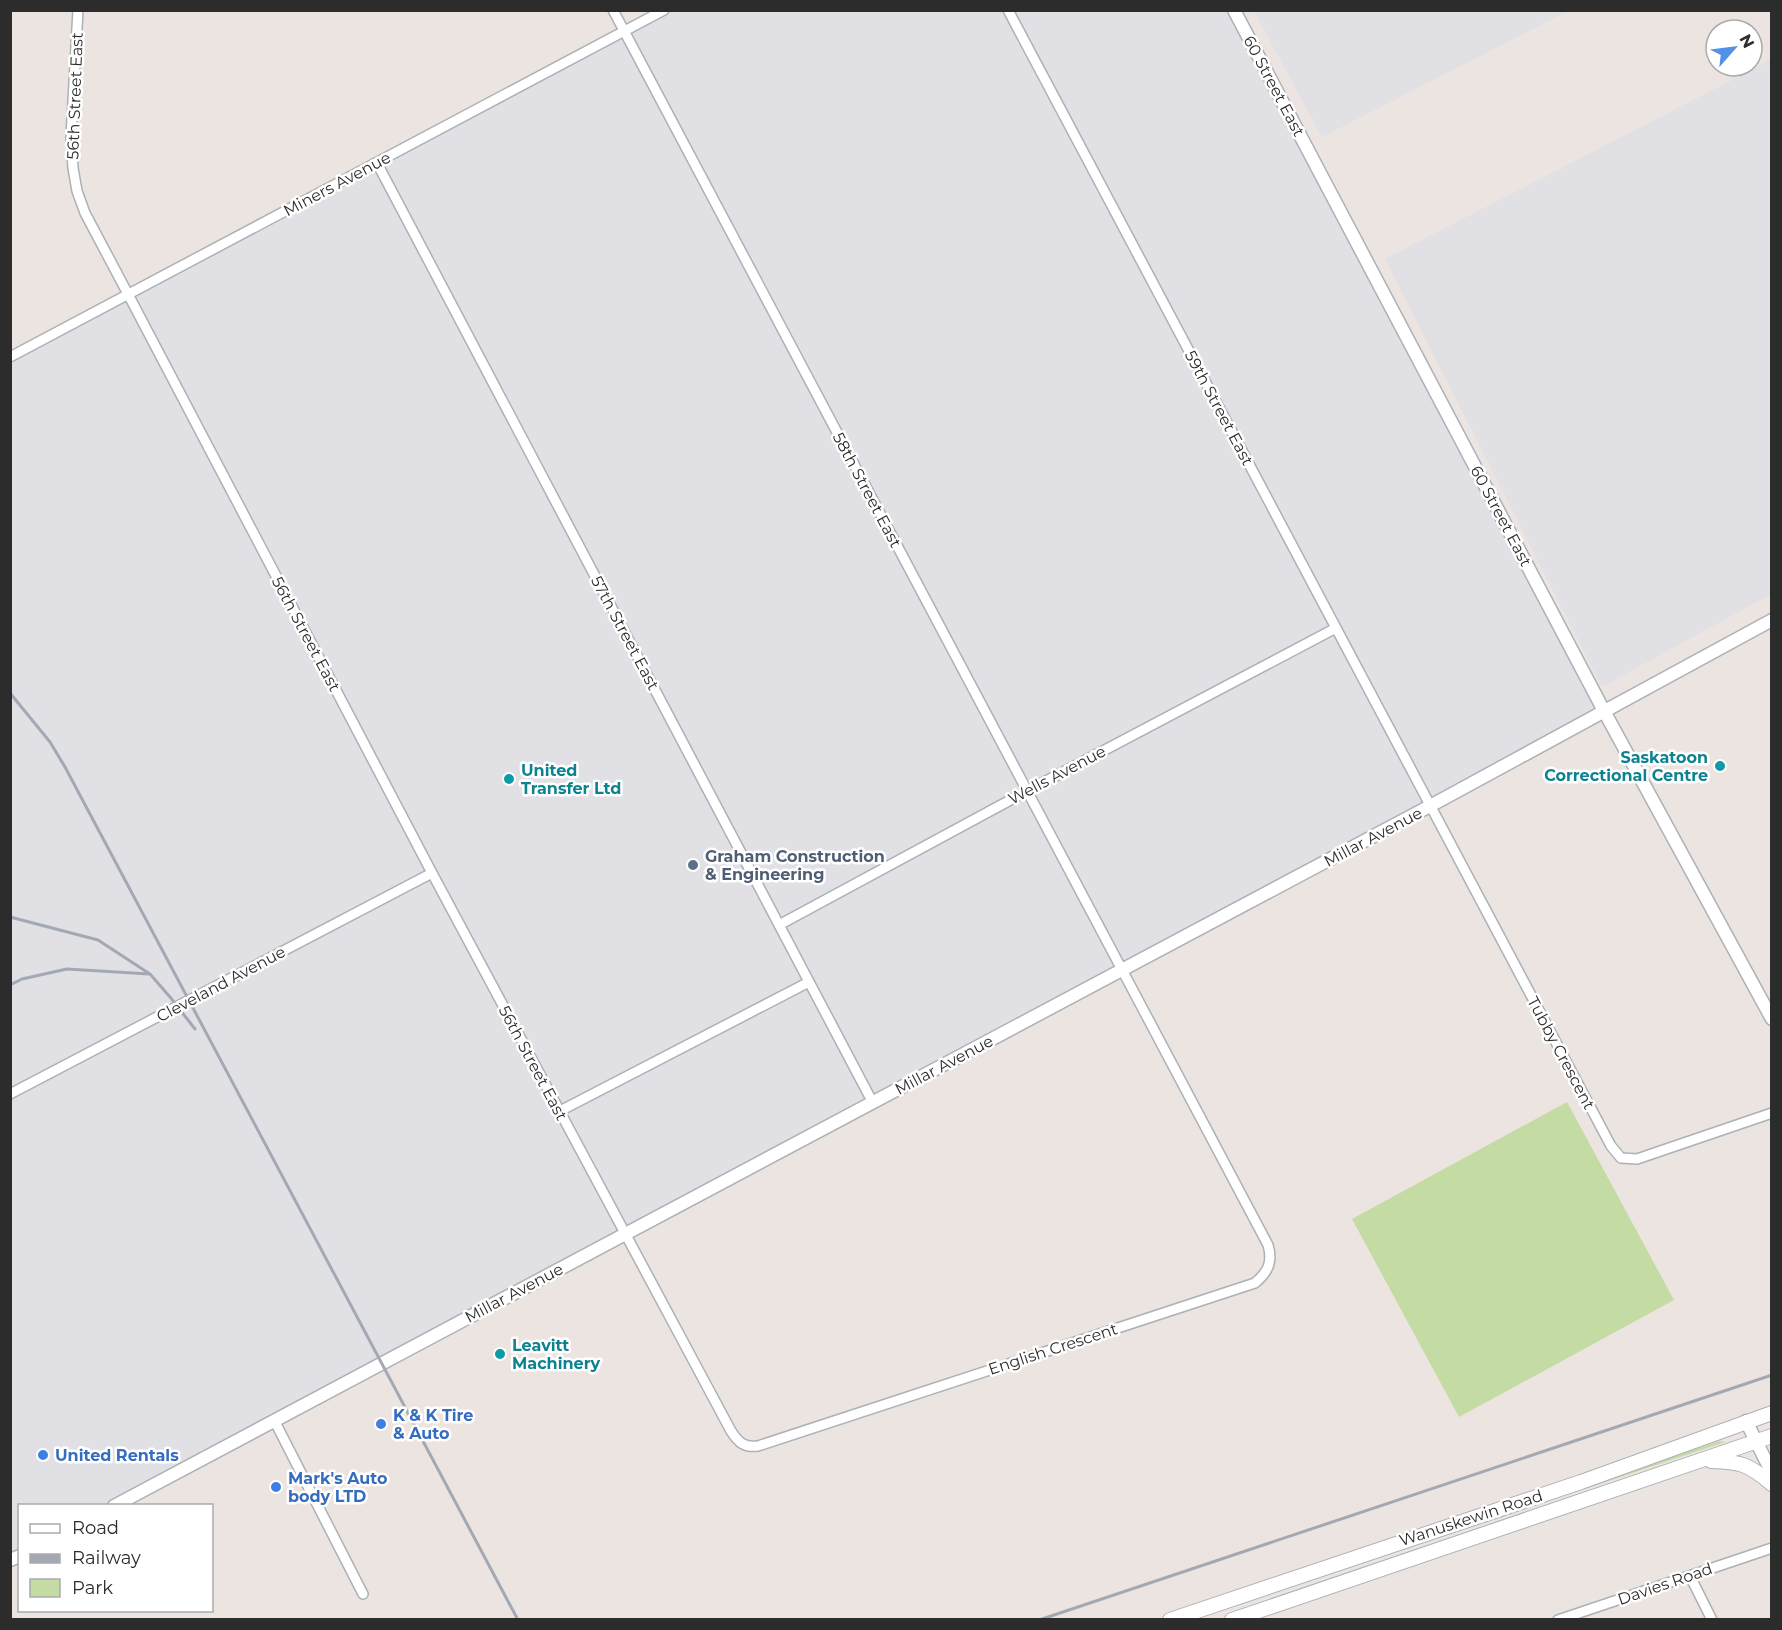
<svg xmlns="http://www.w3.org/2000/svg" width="1782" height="1630" font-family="Montserrat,sans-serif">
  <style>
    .industrial { fill: #e0e0e5 }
    .green { fill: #c4dca3 }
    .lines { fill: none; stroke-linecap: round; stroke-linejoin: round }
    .minor-casing { stroke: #acb1b7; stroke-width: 12 }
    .tertiary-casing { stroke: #acb1b7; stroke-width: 15 }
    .secondary-casing { stroke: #acb1b7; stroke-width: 16 }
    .minor { stroke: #fff; stroke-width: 9 }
    .tertiary { stroke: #fff; stroke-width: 12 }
    .secondary { stroke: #fff; stroke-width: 14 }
    .rail { stroke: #a3a9b4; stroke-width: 3 }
    .culture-dot { fill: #0f9aa8; stroke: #fff; stroke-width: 2 }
    .service-dot { fill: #5c6f8a; stroke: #fff; stroke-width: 2 }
    .shop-dot { fill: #3f7fe0; stroke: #fff; stroke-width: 2 }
    .labels { text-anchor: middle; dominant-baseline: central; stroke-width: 5; stroke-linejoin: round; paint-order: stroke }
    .street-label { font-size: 16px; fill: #2c2c2c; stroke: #fff }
    .culture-label { font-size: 16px; font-weight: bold; fill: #0d838f; stroke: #fff; text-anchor: start }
    .service-label { font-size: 16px; font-weight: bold; fill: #4e5e75; stroke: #fff; text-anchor: start }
    .shop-label { font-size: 16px; font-weight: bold; fill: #366cbe; stroke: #fff; text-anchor: start }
  </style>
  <rect width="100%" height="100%" fill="#ece4e0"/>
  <!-- industrial -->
  <path class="industrial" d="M 664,11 L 1234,11 L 1604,711 L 114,1505 L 20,1506 L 19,1556 L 11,1561 L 11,357 Z
    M 1254,11 L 1568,11 L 1322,137 Z
    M 1771,60 L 1771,594 L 1602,687 L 1385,259 Z"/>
  <!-- green -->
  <path class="green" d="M 1567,1102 L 1674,1300 L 1459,1417 L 1352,1219 Z
    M 1719,1441 L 1725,1442 L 1196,1619 L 1184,1620 Z"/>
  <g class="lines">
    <!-- minor casing -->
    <g class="minor-casing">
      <path id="minor" d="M 78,10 L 71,137 L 73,168 L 77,191 L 85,213 L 129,296 L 432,873 L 731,1431 C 738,1442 744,1448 758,1446 L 1255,1283 C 1268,1272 1273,1262 1268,1245 L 613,10
        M 1008,10 L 1611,1146 L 1621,1158 L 1637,1159 L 1772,1113
        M 377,163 L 873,1103
        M 10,357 L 664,10
        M 779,925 L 1027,791 L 1336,628
        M 10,1094 L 432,873
        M 558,1112 L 809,982
        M 274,1420 L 363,1594
        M 1690,1576 L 1712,1620
        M 1558,1620 L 1772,1548"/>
    </g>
    <!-- tertiary casing -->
    <g class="tertiary-casing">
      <path id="tertiary" d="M 1234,10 L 1604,711 L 1772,1019
        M 1746,1421 L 1772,1473
        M 114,1506 L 1430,806 L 1772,620
        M 10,1560 L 20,1556"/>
    </g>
    <!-- secondary casing -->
    <g class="secondary-casing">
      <path id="secondary" d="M 1711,1461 C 1742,1462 1748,1464 1772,1484
        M 1170,1620 L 1581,1482 L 1772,1413
        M 1232,1620 L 1772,1436"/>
    </g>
    <!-- minor -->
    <use href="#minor" class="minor"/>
    <!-- tertiary -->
    <use href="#tertiary" class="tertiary"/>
    <!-- secondary -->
    <use href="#secondary" class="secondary"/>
    <!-- rail -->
    <path class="rail" d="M 10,693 L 50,742 L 65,767 L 518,1620
      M 10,917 L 98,940 L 150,974 L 170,997 L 195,1029
      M 10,985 L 22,979 L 67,969 L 149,974
      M 1039,1620 L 1772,1375"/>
  </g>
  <!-- markers -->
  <g class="culture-dot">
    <circle cx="1720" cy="766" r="6"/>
    <circle cx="509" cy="779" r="6"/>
    <circle cx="500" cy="1354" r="6"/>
  </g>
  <circle class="service-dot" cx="693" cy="865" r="6"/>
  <g class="shop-dot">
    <circle cx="381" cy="1424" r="6"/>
    <circle cx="43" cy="1455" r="6"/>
    <circle cx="276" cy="1487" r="6"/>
  </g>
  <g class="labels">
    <!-- street labels -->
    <g class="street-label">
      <text transform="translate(1274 86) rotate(62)">60 Street East</text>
      <text transform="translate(75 96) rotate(-88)">56th Street East</text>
      <text transform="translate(337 184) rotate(-28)">Miners Avenue</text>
      <text transform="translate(1219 408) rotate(62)">59th Street East</text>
      <text transform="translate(867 490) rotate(62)">58th Street East</text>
      <text transform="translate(1501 516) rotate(62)">60 Street East</text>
      <text transform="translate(625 633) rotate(62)">57th Street East</text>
      <text transform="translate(306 634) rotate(62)">56th Street East</text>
      <text transform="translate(1057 775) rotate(-28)">Wells Avenue</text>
      <text transform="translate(1373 837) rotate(-28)">Millar Avenue</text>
      <text transform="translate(221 984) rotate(-28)">Cleveland Avenue</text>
      <text transform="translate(1561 1053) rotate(62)">Tubby Crescent</text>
      <text transform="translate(533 1063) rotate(62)">56th Street East</text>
      <text transform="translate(944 1065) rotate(-28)">Millar Avenue</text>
      <text transform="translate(514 1293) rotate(-28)">Millar Avenue</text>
      <text transform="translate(1053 1349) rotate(-18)">English Crescent</text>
      <text transform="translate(1471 1518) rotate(-18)">Wanuskewin Road</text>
      <text transform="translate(1665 1584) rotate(-19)">Davies Road</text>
    </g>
    <!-- culture labels -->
    <g class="culture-label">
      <text x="1708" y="757" text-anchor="end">Saskatoon<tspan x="1708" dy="18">Correctional Centre</tspan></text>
      <text x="521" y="770">United<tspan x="521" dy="18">Transfer Ltd</tspan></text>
      <text x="512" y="1345">Leavitt<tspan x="512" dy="18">Machinery</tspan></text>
    </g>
    <!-- service labels -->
    <g class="service-label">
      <text x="705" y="856">Graham Construction<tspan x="705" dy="18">&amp; Engineering</tspan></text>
    </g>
    <!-- shop labels -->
    <g class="shop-label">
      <text x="393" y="1415">K &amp; K Tire<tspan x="393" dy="18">&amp; Auto</tspan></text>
      <text x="55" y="1455">United Rentals</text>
      <text x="288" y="1478">Mark's Auto<tspan x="288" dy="18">body LTD</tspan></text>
    </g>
  </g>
  <!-- border -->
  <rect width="1782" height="1630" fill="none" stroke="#2c2c2c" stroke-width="24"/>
  <!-- legend -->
  <rect x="18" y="1504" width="195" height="108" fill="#ffffff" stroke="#ababab" stroke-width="1.5"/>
  <rect x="30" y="1524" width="30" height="9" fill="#ffffff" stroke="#ababab" stroke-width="1.5"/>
  <text x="72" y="1534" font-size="18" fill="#2c2c2c">Road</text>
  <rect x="30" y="1554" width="30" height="9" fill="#a3a9b4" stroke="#ababab" stroke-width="1.5"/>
  <text x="72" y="1564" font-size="18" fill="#2c2c2c">Railway</text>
  <rect x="30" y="1579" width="30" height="18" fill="#c4dca3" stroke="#ababab" stroke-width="1.5"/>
  <text x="72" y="1594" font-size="18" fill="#2c2c2c">Park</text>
  <!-- north arrow -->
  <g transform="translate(1734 48) rotate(62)"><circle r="28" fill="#ffffff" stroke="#ababab" stroke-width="1.5"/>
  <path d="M0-4.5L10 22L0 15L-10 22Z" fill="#5291e7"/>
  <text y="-9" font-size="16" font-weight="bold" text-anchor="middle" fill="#2c2c2c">N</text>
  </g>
</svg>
